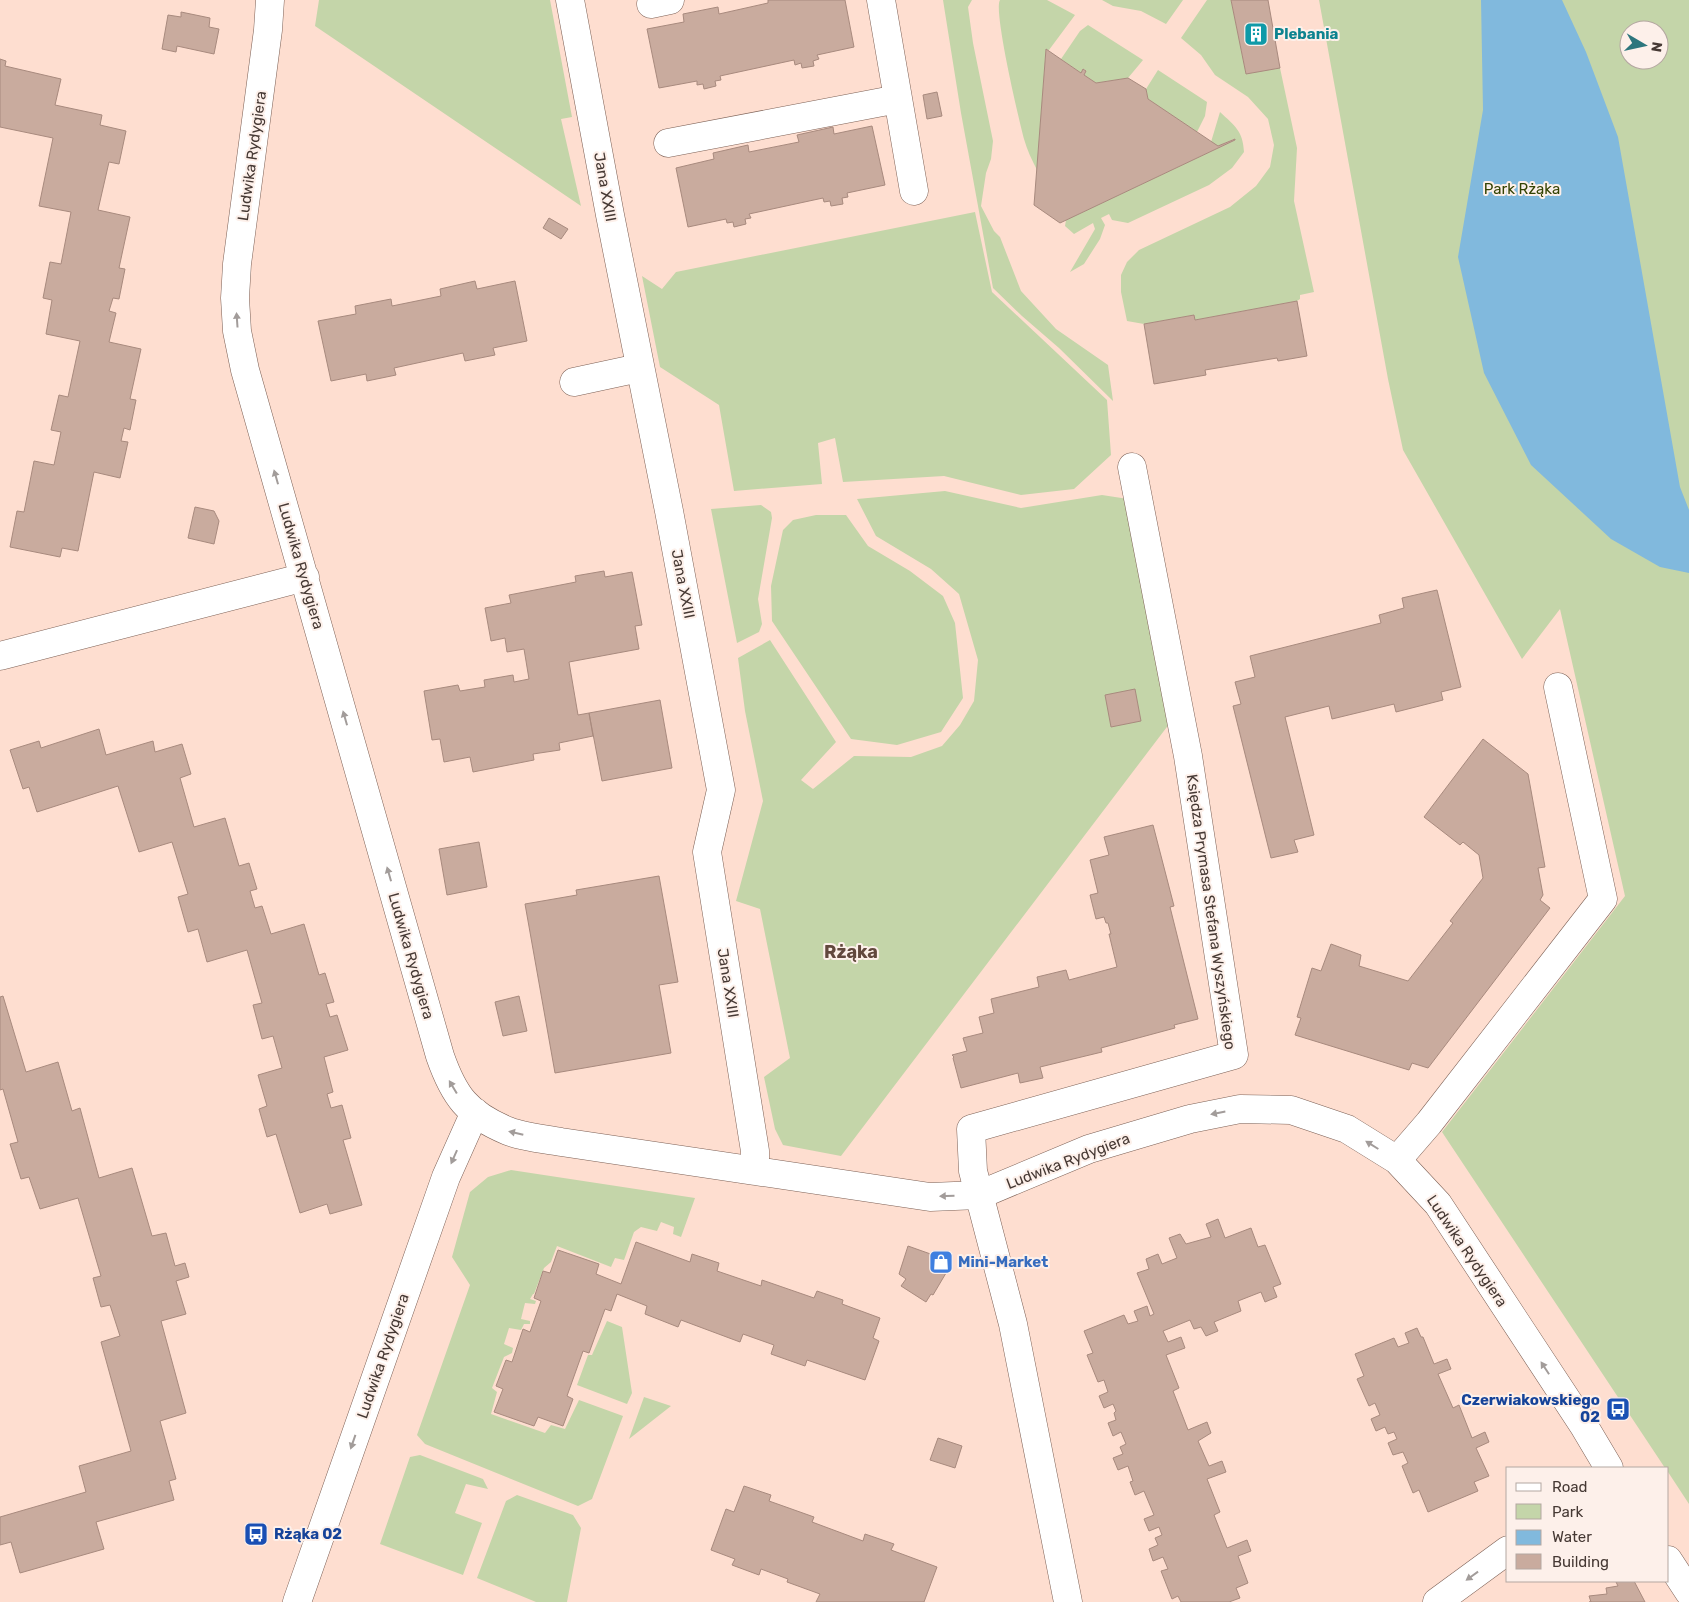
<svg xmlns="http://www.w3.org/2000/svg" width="1689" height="1602" font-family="Rubik,sans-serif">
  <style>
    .green { fill: #c4d5a9; fill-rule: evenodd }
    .water { fill: #81b9dd }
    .building { fill: #c9ab9e; stroke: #a88a7e }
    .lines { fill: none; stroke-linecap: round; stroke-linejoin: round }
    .minor-casing { stroke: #7d6156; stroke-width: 29 }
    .minor { stroke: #fff; stroke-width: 28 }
    .oneway { fill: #a29c9a }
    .labels { text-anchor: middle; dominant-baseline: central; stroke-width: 4; stroke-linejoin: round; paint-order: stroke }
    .culture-label { font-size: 15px; font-weight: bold; fill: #0d838f; stroke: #fdf0ea; text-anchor: start }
    .street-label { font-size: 15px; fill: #463934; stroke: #fdf0ea }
    .park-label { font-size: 15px; fill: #334303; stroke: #fdf0ea }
    .shop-label { font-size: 15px; font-weight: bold; fill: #366cbe; stroke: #fdf0ea; text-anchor: start }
    .transit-label { font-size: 15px; font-weight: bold; fill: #164399; stroke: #fdf0ea; text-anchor: end }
    .quarter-label { font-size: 18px; font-weight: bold; fill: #62483d; stroke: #fdf0ea }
  </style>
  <rect width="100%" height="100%" fill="#feded0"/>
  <!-- green -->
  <path class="green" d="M 319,0 L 550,0 L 572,117 L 561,119 L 581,206 L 315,26 Z
    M 943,0 L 972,0 L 968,7 L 973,43 L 993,141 L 991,159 L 986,173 L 981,206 L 994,231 L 1000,237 L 1021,291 L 1056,329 L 1108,365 L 1113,401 L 1059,348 L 1022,316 L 993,288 L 961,113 Z
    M 1000,0 L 1047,0 L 1075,15 L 1049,50 L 1046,50 L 1037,170 C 1032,160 1027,150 1024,139 C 1019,120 993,10 1000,0 Z
    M 1102,0 L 1183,0 L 1166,24 L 1141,11 L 1113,6 Z
    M 1207,0 L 1231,0 L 1246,73 L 1280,68 L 1297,148 L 1294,201 L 1314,292 L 1300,295 L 1300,299 L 1297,301 L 1195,320 L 1194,315 L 1144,324 L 1127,321 L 1121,292 L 1121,275 L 1127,262 L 1139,250 L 1230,207 L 1256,186 L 1270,167 L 1274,145 L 1268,119 L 1248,97 L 1215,75 L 1201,55 L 1181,38 Z
    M 1319,0 L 1689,0 L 1689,1504 L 1668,1472 L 1668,1468 L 1665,1468 L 1442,1132 L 1625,896 L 1560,609 L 1522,659 L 1403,450 L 1388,379 ZM 1629,30 L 1659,30 L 1659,60 L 1629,60 Z
    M 1088,25 L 1143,60 L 1128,78 L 1096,83 L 1084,75 L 1086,71 L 1084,69 L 1081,73 L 1061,59 L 1080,31 Z
    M 1158,70 L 1207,102 L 1205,116 L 1197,132 L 1148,99 L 1146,89 Z
    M 1220,112 C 1235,126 1243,131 1244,152 L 1232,168 L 1209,185 L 1128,223 L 1112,220 L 1109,214 L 1101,218 L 1105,225 L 1100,239 L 1084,264 L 1070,272 L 1095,229 L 1093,223 L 1074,234 L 1065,226 L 1066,220 L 1235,140 L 1234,139 L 1218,146 L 1211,142 Z
    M 975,212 L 992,292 L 1107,400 L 1111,455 L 1074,489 L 1021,495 L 944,476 L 843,482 L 835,438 L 818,443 L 822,484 L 734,491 L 719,405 L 660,367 L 642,276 L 662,289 L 676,272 Z
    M 945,491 L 1021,508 L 1102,495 L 1128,499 L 1176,715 L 841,1156 L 783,1145 L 775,1129 L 764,1077 L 790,1058 L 760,909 L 736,901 L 763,801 L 745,711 L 738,658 L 770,640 L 836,742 L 801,780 L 813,789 L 854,756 L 911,757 L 942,746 L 960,725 L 974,701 L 978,660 L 959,594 L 931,569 L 876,536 L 857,499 Z
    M 761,505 L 771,512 L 772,518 L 758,599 L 762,624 L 759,632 L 737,643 L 711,509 Z
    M 816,515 L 846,515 L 868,546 L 910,571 L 943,596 L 955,623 L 963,698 L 941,732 L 897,745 L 851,739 L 772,621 L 771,586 L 783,530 L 793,520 Z
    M 511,1170 L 695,1198 L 681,1237 L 673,1234 L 674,1227 L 661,1222 L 657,1231 L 641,1227 L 634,1232 L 624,1260 L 615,1258 L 611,1267 L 557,1246 L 551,1262 L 544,1268 L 534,1294 L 533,1294 L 530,1299 L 536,1301 L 535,1304 L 525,1303 L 521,1319 L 530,1321 L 530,1324 L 524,1324 L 521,1330 L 509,1328 L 504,1344 L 513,1348 L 512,1353 L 504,1357 L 492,1388 L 497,1392 L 491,1414 L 545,1433 L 551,1425 L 565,1429 L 579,1400 L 623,1416 L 592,1499 L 578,1506 L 425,1444 L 417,1435 L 470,1285 L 452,1257 L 470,1192 L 488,1177 Z
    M 607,1321 L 622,1327 L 632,1393 L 627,1404 L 577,1385 L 588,1355 L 592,1355 Z
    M 644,1397 L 671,1406 L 629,1439 Z
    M 420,1455 L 483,1479 L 488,1489 L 466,1484 L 455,1513 L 482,1523 L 463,1575 L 380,1544 L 410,1457 Z
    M 517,1495 L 573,1515 L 581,1528 L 567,1602 L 536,1602 L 477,1578 L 506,1501 Z"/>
  <!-- water -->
  <path class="water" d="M 1481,0 L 1562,0 L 1586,52 L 1618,137 L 1680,487 L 1689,510 L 1689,573 L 1660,567 L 1611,539 L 1531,465 L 1484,373 L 1458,257 L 1483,110 Z"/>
  <!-- building -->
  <path class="building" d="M 768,0 L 845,0 L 854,47 L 817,55 L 819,59 L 813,61 L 814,66 L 802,68 L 801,63 L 795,65 L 794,60 L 720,76 L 721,80 L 715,81 L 716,86 L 704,89 L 703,84 L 697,85 L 697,81 L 659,88 L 647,29 L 684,22 L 683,14 L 718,7 L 719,14 L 768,3 Z
    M 1231,0 L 1268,0 L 1280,68 L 1246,74 Z
    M 181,12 L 210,18 L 209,27 L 219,29 L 214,54 L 177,46 L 176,52 L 162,49 L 168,15 L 181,17 Z
    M 1046,49 L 1081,73 L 1083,69 L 1086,71 L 1084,75 L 1096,83 L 1128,78 L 1146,89 L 1148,99 L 1218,146 L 1235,139 L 1235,140 L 1060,223 L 1034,205 Z
    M 0,59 L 6,61 L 5,66 L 61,79 L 55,105 L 102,115 L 100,125 L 126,131 L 119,164 L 109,162 L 98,210 L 130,217 L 119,268 L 125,269 L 119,299 L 113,298 L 109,311 L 116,313 L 109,342 L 141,349 L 130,399 L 136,400 L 130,430 L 124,428 L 121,441 L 128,442 L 120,478 L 94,472 L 78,551 L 62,548 L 60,557 L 10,547 L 17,511 L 24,512 L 34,461 L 54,465 L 61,432 L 51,430 L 59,395 L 68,397 L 80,341 L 46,334 L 52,300 L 43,298 L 50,262 L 61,264 L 71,212 L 39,206 L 53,138 L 0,127 Z
    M 937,92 L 942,116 L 927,119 L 923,95 Z
    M 872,126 L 885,185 L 847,193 L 848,197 L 842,198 L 843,204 L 831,206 L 830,201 L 824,202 L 823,198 L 749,214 L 751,218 L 745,219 L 746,224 L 734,227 L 733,222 L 727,223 L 726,219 L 688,227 L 676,168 L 714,159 L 713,153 L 748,145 L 749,152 L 799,142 L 797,135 L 833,127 L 834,134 Z
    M 549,218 L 568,229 L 561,239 L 543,228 Z
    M 475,281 L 477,289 L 515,281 L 527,341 L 493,348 L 495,355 L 465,361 L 463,353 L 394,368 L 396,375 L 367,381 L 366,374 L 331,381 L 318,321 L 356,314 L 355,306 L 391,299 L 392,306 L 441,296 L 440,289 Z
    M 1297,301 L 1307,356 L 1278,361 L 1277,358 L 1205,370 L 1206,375 L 1154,384 L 1144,324 L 1194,315 L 1195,320 Z
    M 195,507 L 214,511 L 219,521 L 214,544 L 188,538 Z
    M 604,571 L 605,577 L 632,572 L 642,625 L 635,626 L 639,649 L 569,662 L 578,715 L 589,713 L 593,736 L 559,743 L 560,750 L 533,754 L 534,760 L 473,772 L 470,757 L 444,762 L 440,739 L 432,740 L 424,691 L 458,685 L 460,691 L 485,687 L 484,680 L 513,675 L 514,682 L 529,679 L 524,649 L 507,652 L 505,638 L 491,641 L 485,608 L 511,603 L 509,595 L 576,582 L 575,576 Z
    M 1437,590 L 1461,687 L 1441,692 L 1443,700 L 1396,712 L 1394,704 L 1332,719 L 1329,706 L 1285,717 L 1314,835 L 1294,840 L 1298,852 L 1271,858 L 1233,706 L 1241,704 L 1235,682 L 1255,677 L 1250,656 L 1381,623 L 1379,615 L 1404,608 L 1402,598 Z
    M 1135,689 L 1141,721 L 1111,727 L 1105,695 Z
    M 660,700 L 672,768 L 602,781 L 589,713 Z
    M 99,729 L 106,755 L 153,741 L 155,752 L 182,744 L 191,774 L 180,778 L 194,827 L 225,818 L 239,866 L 249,863 L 257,889 L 250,891 L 255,908 L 262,906 L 271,934 L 304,924 L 319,975 L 325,973 L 334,1002 L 326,1004 L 330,1017 L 337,1015 L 348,1050 L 324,1057 L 333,1092 L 327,1094 L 331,1108 L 342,1105 L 351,1138 L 343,1140 L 362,1205 L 330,1214 L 327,1204 L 300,1213 L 276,1134 L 267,1137 L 259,1109 L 267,1106 L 258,1075 L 282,1068 L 273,1036 L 262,1039 L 253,1005 L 262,1003 L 247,950 L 207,962 L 198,929 L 188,932 L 178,897 L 188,894 L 172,842 L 139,852 L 118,786 L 37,812 L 29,787 L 23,789 L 10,750 L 39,741 L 41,748 Z
    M 1483,739 L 1528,774 L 1545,867 L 1538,868 L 1543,895 L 1540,900 L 1550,908 L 1428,1068 L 1412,1063 L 1409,1070 L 1295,1035 L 1301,1018 L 1297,1017 L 1312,968 L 1321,971 L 1331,944 L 1361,955 L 1359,966 L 1408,981 L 1453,923 L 1450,921 L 1483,878 L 1479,855 L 1463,842 L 1460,845 L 1424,817 Z
    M 1153,825 L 1174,906 L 1170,907 L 1198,1019 L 1174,1025 L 1175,1028 L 1101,1048 L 1102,1052 L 1040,1067 L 1043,1078 L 1020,1083 L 1018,1073 L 961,1088 L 953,1058 L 954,1057 L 952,1055 L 967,1051 L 963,1038 L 983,1033 L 979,1017 L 994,1013 L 991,999 L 1039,987 L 1037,977 L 1066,970 L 1069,980 L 1117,967 L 1109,934 L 1111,934 L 1108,923 L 1106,923 L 1104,917 L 1096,919 L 1090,895 L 1098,893 L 1090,860 L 1109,855 L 1104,837 Z
    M 479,842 L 487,887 L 447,895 L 439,849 Z
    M 659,876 L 678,982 L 659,985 L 671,1053 L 555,1073 L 525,904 L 577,895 L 576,890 Z
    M 3,996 L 26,1072 L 58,1062 L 72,1111 L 80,1108 L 99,1178 L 132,1168 L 152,1236 L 166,1233 L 175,1266 L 185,1263 L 189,1277 L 176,1281 L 186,1314 L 161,1321 L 186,1413 L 160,1421 L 176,1479 L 169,1481 L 174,1500 L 96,1522 L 104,1549 L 20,1573 L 11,1542 L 0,1545 L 0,1517 L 86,1492 L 79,1466 L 131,1451 L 101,1342 L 120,1336 L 110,1305 L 101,1307 L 93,1278 L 101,1276 L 78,1198 L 40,1209 L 29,1177 L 21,1179 L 10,1144 L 18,1142 L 3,1089 L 0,1090 L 0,997 Z
    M 519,996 L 527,1031 L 503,1036 L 495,1002 Z
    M 1218,1219 L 1225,1238 L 1251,1228 L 1258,1247 L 1265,1245 L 1281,1284 L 1273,1287 L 1277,1297 L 1265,1302 L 1261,1292 L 1238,1301 L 1241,1311 L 1214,1322 L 1218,1331 L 1206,1336 L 1201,1327 L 1194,1329 L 1190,1320 L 1163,1331 L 1168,1342 L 1181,1337 L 1185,1348 L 1166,1355 L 1179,1388 L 1173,1391 L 1188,1430 L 1207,1422 L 1211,1433 L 1198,1441 L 1209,1466 L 1222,1461 L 1226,1472 L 1207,1479 L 1220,1512 L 1214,1515 L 1227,1548 L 1247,1540 L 1251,1551 L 1238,1556 L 1248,1583 L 1236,1588 L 1240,1598 L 1229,1602 L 1181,1602 L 1178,1596 L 1172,1599 L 1161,1571 L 1168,1569 L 1163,1557 L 1153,1561 L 1149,1549 L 1158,1545 L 1155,1538 L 1162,1535 L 1159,1527 L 1149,1531 L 1144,1519 L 1154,1515 L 1144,1491 L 1135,1495 L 1130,1482 L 1133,1481 L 1128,1466 L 1118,1470 L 1113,1458 L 1123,1454 L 1120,1447 L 1126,1444 L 1121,1432 L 1113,1436 L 1108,1423 L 1116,1420 L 1114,1413 L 1116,1411 L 1113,1404 L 1104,1408 L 1099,1396 L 1108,1392 L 1104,1380 L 1098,1382 L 1087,1355 L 1093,1353 L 1084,1331 L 1124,1315 L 1128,1324 L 1138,1321 L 1134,1311 L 1147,1306 L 1150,1316 L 1154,1314 L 1137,1273 L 1149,1269 L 1146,1259 L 1158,1254 L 1162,1264 L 1177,1258 L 1169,1238 L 1180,1234 L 1186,1244 L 1211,1237 L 1206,1224 Z
    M 636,1242 L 690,1262 L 692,1254 L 719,1263 L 717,1271 L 761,1286 L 762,1280 L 814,1298 L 817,1291 L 843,1300 L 842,1304 L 880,1318 L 873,1338 L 879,1341 L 865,1380 L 807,1360 L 805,1366 L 771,1354 L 774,1345 L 743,1334 L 740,1342 L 681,1320 L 678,1327 L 645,1314 L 647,1306 L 617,1294 L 611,1311 L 605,1309 L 589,1353 L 583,1351 L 567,1396 L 573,1399 L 563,1426 L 538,1417 L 534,1426 L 494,1412 L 503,1389 L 496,1386 L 506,1360 L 512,1362 L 523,1329 L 530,1332 L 541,1301 L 534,1298 L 543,1271 L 550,1273 L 558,1250 L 599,1264 L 596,1274 L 621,1284 Z
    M 908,1246 L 939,1257 L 949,1268 L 933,1295 L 931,1294 L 926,1302 L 901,1286 L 906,1279 L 899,1274 Z
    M 1417,1328 L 1421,1337 L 1423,1337 L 1434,1364 L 1447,1359 L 1451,1369 L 1438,1374 L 1453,1408 L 1459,1405 L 1472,1438 L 1485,1432 L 1489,1442 L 1476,1448 L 1489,1476 L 1474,1482 L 1478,1491 L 1428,1512 L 1419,1490 L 1413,1493 L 1402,1466 L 1408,1463 L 1403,1452 L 1393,1455 L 1388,1443 L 1397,1439 L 1394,1432 L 1388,1434 L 1385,1427 L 1376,1431 L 1371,1419 L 1380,1415 L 1375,1403 L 1369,1406 L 1357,1379 L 1364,1376 L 1355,1354 L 1394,1338 L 1398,1347 L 1409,1343 L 1405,1333 Z
    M 938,1438 L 962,1446 L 955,1468 L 930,1460 Z
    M 744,1486 L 771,1495 L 769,1501 L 814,1517 L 812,1522 L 863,1541 L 865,1534 L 894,1544 L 891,1550 L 937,1567 L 924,1602 L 816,1602 L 820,1594 L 787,1582 L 788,1579 L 761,1569 L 759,1575 L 732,1565 L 735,1559 L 711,1550 L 726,1509 L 734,1512 Z
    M 1620,1581 L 1634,1581 L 1645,1602 L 1589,1602 L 1591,1602 L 1589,1596 L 1607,1594 L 1606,1588 L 1618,1586 L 1616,1582 Z"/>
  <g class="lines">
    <!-- minor casing -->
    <g class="minor-casing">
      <path id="minor" d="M 270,0 L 268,30 L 237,264 L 235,298 L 237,331 L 245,370 L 440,1056 C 454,1096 467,1114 508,1131 C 522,1137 545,1139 561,1142 L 930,1197 L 979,1195 L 1089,1149 L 1190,1119 L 1240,1109 L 1291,1110 L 1347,1129 L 1397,1160 L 1438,1204 L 1584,1426 L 1609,1468
        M 570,0 L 610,215 L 669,511 L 721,790 L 707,852 L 755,1151 L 755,1171
        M 881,0 L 914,191
        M 651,4 L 670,0
        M 668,143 L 898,99
        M 574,382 L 639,368
        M 0,656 L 305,577
        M 1397,1160 L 1429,1123 L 1603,899 L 1558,687
        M 1668,1560 L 1689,1592
        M 297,1602 L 446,1177 L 475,1112
        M 1068,1602 L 1013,1324 L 973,1171 L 971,1129 L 1234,1055 L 1188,756 L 1132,467
        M 1437,1602 L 1508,1550"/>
    </g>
    <!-- minor -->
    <use href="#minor" class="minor"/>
  </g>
  <!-- one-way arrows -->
  <defs><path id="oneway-solid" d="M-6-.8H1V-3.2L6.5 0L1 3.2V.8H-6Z" transform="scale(1.25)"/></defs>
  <g class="oneway">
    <use href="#oneway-solid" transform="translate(237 320) rotate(-94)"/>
    <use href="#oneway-solid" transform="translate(276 477) rotate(-106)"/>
    <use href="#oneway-solid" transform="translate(345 718) rotate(-106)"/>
    <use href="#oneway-solid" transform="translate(389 874) rotate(-106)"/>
    <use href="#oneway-solid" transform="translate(453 1087) rotate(-121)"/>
    <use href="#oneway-solid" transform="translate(1218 1113) rotate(169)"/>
    <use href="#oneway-solid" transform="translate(516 1133) rotate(-167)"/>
    <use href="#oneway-solid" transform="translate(1372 1145) rotate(-148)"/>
    <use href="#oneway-solid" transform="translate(454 1157) rotate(114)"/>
    <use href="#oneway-solid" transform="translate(947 1196) rotate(178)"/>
    <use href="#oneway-solid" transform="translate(1545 1368) rotate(-123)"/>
    <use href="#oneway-solid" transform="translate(353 1442) rotate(109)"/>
    <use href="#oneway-solid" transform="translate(1472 1576) rotate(144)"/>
  </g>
  <!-- icons -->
  <defs>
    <g id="building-square" transform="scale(1.25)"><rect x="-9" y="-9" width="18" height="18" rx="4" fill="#0f9aa8" stroke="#fdf0ea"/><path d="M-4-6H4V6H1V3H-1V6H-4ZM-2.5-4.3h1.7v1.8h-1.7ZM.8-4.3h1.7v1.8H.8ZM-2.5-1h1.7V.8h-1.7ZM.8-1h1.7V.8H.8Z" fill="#fff"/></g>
    <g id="shop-square" transform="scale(1.25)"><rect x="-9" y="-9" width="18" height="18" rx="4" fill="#3f7fe0" stroke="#fdf0ea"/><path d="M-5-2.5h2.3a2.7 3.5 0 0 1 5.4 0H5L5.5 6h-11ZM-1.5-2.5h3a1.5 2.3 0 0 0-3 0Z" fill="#fff"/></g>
    <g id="bus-square" transform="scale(1.25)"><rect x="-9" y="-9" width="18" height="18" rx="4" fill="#1a4fb4" stroke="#fdf0ea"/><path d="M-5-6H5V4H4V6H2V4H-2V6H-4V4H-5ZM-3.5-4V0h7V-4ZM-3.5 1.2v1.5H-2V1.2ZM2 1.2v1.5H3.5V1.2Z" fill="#fff"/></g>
  </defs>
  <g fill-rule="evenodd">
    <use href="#building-square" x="1256" y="34"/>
    <use href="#shop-square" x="941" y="1262"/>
    <use href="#bus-square" x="1618" y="1409"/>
    <use href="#bus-square" x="256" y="1534"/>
  </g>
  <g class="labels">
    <!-- culture labels -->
    <g class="culture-label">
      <text x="1274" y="34">Plebania</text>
    </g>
    <!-- street labels -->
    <g class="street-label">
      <text transform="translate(252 156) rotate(-82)">Ludwika Rydygiera</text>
      <text transform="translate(605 187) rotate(80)">Jana XXIII</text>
      <text transform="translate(301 566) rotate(74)">Ludwika Rydygiera</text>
      <text transform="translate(683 584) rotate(79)">Jana XXIII</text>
      <text transform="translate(1211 912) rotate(82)">Księdza Prymasa Stefana Wyszyńskiego</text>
      <text transform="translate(411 956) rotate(74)">Ludwika Rydygiera</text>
      <text transform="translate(728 983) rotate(81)">Jana XXIII</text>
      <text transform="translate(1068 1161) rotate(-21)">Ludwika Rydygiera</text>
      <text transform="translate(1467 1251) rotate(56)">Ludwika Rydygiera</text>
      <text transform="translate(383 1356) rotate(-71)">Ludwika Rydygiera</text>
    </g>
    <!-- park labels -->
    <g class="park-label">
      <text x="1522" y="189">Park Rżąka</text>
    </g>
    <!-- shop labels -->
    <g class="shop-label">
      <text x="958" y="1262">Mini-Market</text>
    </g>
    <!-- transit labels -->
    <g class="transit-label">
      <text x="1600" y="1400">Czerwiakowskiego<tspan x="1600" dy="17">02</tspan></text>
      <text x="274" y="1534" text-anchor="start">Rżąka 02</text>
    </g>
    <!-- quarter labels -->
    <g class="quarter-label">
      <text x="851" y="952">Rżąka</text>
    </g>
  </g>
  <!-- legend -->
  <rect x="1506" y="1467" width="162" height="115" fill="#fdf0ea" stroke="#b4a7a1"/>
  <rect x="1516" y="1483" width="25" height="8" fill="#ffffff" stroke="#b4a7a1"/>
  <text x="1552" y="1492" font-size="15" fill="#463934">Road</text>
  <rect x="1516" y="1504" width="25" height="15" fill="#c4d5a9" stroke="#b4a7a1"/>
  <text x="1552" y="1517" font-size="15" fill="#463934">Park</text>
  <rect x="1516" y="1530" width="25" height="15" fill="#81b9dd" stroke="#b4a7a1"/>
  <text x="1552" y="1542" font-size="15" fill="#463934">Water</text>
  <rect x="1516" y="1554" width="25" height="15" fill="#c9ab9e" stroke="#b4a7a1"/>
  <text x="1552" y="1567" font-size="15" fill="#463934">Building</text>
  <!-- north arrow -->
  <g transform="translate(1644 45) rotate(99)"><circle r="24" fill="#fdf0ea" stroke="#b4a7a1"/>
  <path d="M0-4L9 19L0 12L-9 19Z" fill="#2d767d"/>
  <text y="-8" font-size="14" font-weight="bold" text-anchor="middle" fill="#463934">N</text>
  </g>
</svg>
